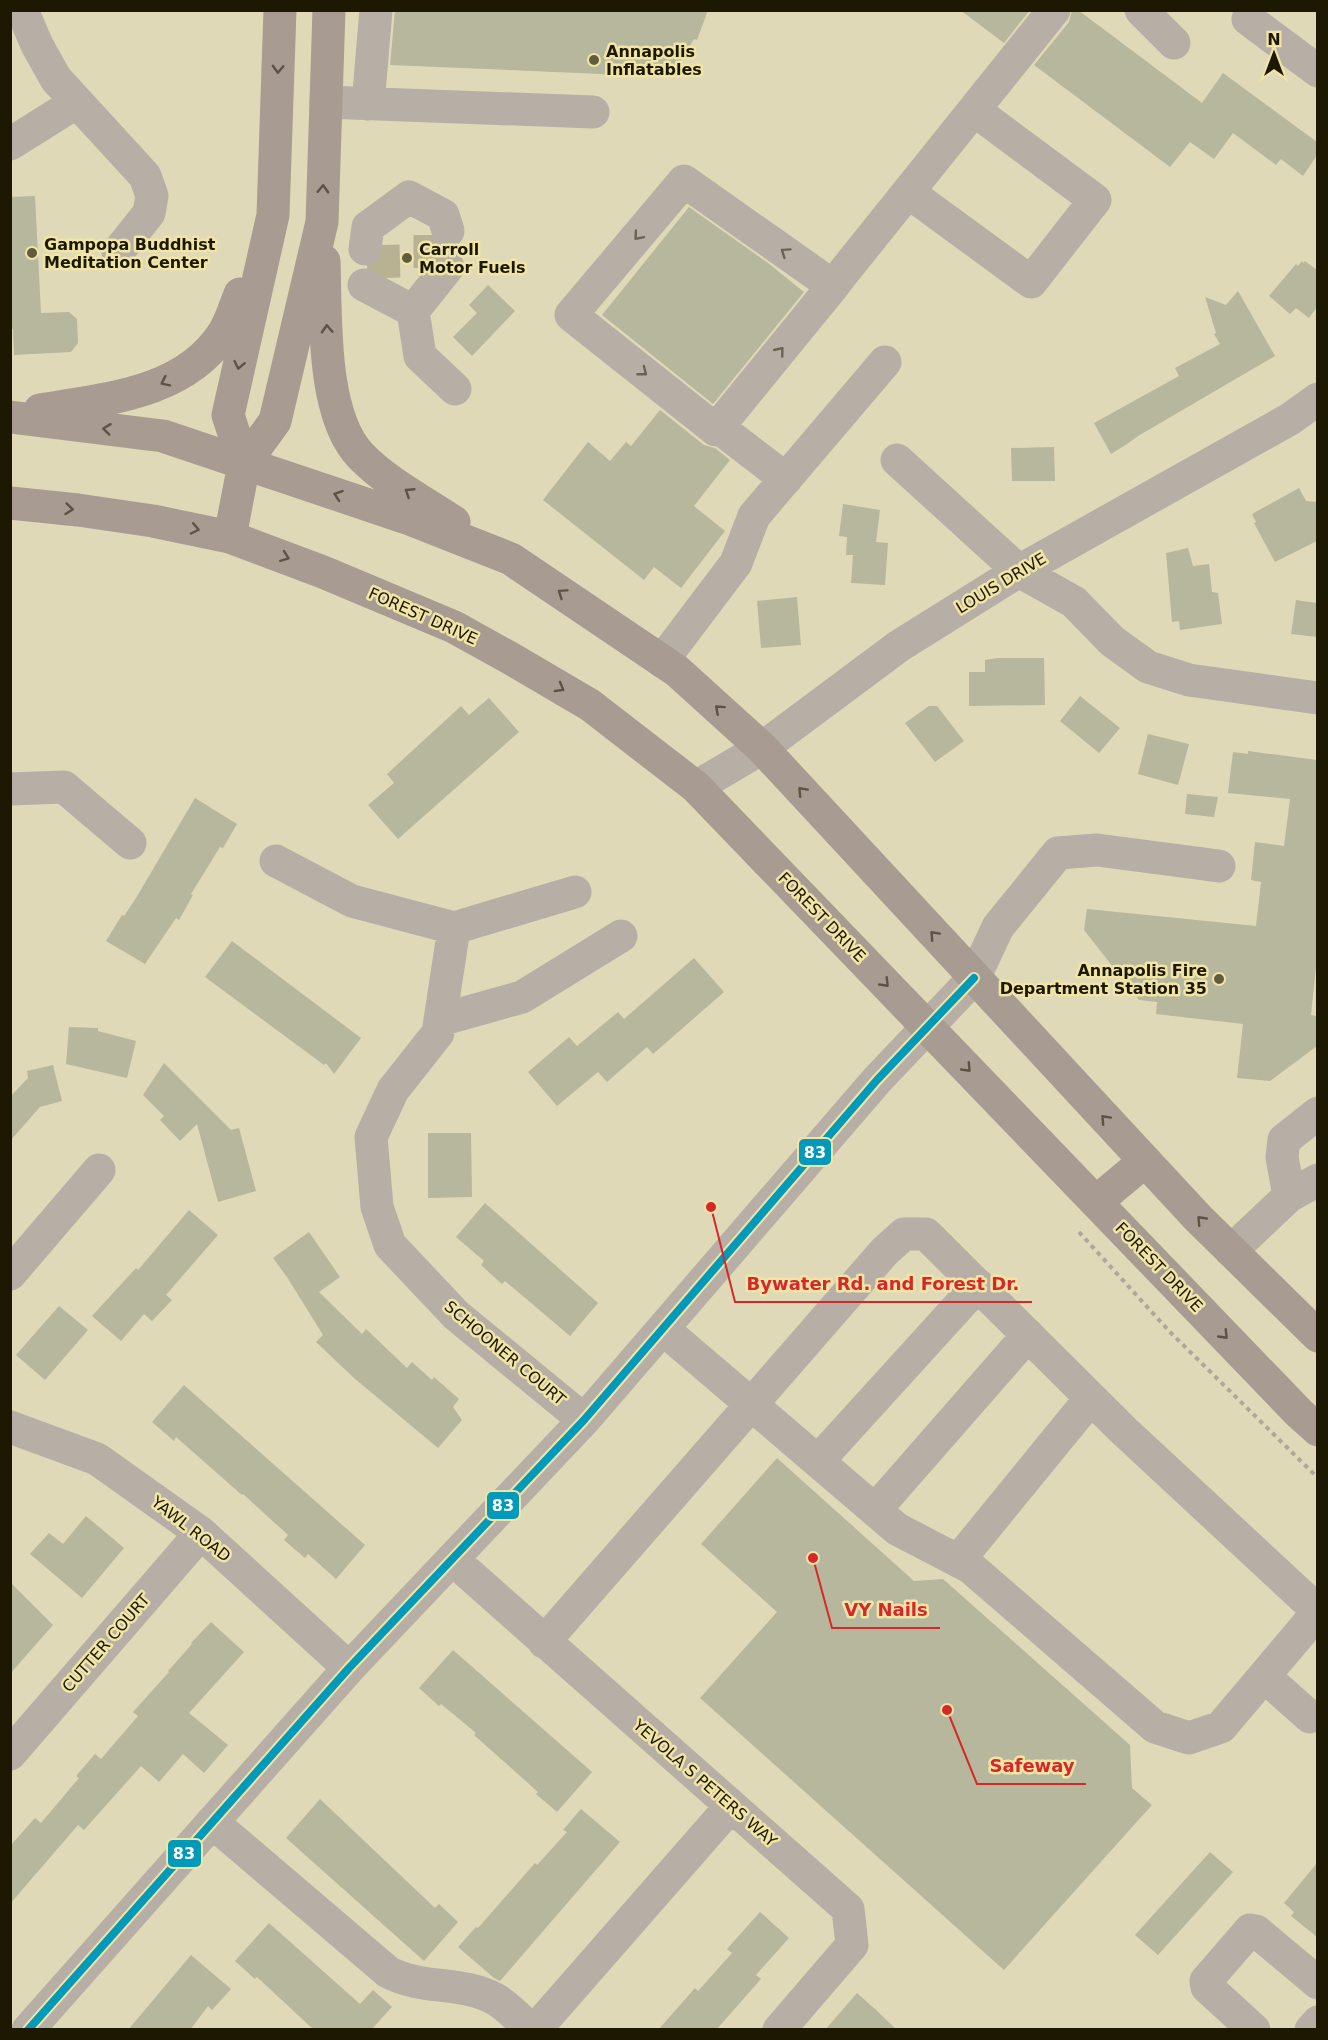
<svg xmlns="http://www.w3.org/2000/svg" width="1328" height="2040" font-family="'DejaVu Sans',sans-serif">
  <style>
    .building { fill: #b7b79d }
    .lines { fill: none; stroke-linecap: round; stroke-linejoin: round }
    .minor-tunnel { stroke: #b8b293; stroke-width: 33; stroke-dasharray: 33 16; stroke-linecap: butt }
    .path { stroke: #aea79a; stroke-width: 4; stroke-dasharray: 4.5 4.5; stroke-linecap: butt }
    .minor { stroke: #b7aea5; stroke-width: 33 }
    .major { stroke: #a89b92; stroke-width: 33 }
    .bus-1-casing { stroke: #f0e5a6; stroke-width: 12 }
    .bus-1 { stroke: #039aba; stroke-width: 8 }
    .oneway { stroke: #5c5342 }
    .oneway2 { stroke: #6a6353 }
    .poi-dot { fill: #615c41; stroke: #f0e5a6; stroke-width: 2 }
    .labels { text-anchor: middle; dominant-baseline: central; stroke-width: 5; stroke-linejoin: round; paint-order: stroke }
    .poi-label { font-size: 16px; font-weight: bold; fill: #1d1801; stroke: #f0e5a6; text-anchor: start }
    .street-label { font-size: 16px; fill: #1d1801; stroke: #f0e5a6 }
    .leader { fill: none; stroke: #d62828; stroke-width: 2 }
    .callout-dot { fill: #d62828; stroke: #f0e5a6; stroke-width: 2 }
    .callout-label { font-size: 18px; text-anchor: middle; font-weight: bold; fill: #d62828; stroke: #f0e5a6; stroke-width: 5; stroke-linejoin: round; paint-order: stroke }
    .line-badge { stroke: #f0e5a6; stroke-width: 2 }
    .badge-label { font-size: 16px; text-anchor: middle; font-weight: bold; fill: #fff }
  </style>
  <rect width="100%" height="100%" fill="#dfd9b7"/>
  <!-- building -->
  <path class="building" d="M 395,10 L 708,10 L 697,40 L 694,39 L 671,77 L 390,65 Z
    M 960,10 L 1030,10 L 1004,43 Z
    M 1072,10 L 1078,10 L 1202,103 L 1223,73 L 1317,142 L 1317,155 L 1303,176 L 1281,159 L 1276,165 L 1233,133 L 1214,159 L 1190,142 L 1170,167 L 1034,65 L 1069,22 Z
    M 35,196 L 41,313 L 69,312 L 77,319 L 78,343 L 71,352 L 14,355 L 13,329 L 10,329 L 10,197 Z
    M 689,207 L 768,263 L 804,292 L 713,404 L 602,315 Z
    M 1302,261 L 1303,263 L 1305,261 L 1317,270 L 1317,307 L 1309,318 L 1296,308 L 1290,314 L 1269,296 L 1296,264 L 1298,266 Z
    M 488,285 L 515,311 L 472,356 L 453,337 L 477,313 L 469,305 Z
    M 1238,291 L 1275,356 L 1138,436 L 1127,444 L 1111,454 L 1094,423 L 1179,376 L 1175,368 L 1220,344 L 1214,334 L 1216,333 L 1205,297 L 1226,305 Z
    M 660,410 L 704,445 L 715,448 L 730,460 L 694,506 L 725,531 L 681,588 L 654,567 L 644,580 L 543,500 L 588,442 L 610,461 L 626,442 L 631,446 Z
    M 1054,447 L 1055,481 L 1012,481 L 1011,448 Z
    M 1299,488 L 1306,501 L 1317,502 L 1317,541 L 1275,562 L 1254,523 L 1256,522 L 1252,514 Z
    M 843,504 L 880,510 L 876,542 L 888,543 L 885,585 L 851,583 L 853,555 L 846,555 L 847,537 L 839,536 Z
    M 1188,548 L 1193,566 L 1209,564 L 1212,592 L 1218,593 L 1222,624 L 1180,630 L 1179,621 L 1172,622 L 1166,553 Z
    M 797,597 L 801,645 L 761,648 L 757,601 Z
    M 1296,600 L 1317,603 L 1317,637 L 1291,634 Z
    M 998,658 L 1044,658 L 1045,705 L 969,706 L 969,672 L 985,672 L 985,660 Z
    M 1080,696 L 1120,728 L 1099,753 L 1060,721 Z
    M 489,698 L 519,732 L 398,839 L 368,805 L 394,783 L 387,774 L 461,706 L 469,715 Z
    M 929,706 L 937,706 L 964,741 L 935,762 L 905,723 Z
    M 1148,734 L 1189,744 L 1178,785 L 1138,774 Z
    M 1248,751 L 1317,760 L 1317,957 L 1311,1015 L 1317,1016 L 1317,1046 L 1270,1081 L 1237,1078 L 1243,1024 L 1156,1014 L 1157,1002 L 1139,1000 L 1084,930 L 1087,909 L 1256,926 L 1261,882 L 1251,880 L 1255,842 L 1284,846 L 1290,799 L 1228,793 L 1233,752 L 1248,754 Z
    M 1187,794 L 1218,797 L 1214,817 L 1185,814 Z
    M 195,798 L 237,824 L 223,848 L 220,847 L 191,894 L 193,895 L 179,920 L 176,918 L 145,964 L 106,941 L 122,915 L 124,916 L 136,898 Z
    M 232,941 L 361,1038 L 334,1074 L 326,1063 L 324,1065 L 205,977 Z
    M 694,958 L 724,992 L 653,1054 L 647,1047 L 607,1082 L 598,1072 L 557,1106 L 528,1072 L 569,1037 L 577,1046 L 618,1012 L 624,1019 Z
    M 69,1027 L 98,1028 L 98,1031 L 136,1041 L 127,1078 L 66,1064 Z
    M 164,1063 L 231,1130 L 239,1128 L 256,1191 L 218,1202 L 197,1124 L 180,1141 L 160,1120 L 164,1116 L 143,1095 Z
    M 53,1065 L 62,1101 L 40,1107 L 10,1141 L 10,1097 L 28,1078 L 27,1071 Z
    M 428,1133 L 471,1133 L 472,1197 L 428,1198 Z
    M 485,1203 L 598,1303 L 570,1336 L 505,1281 L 502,1284 L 494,1277 L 481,1265 L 484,1261 L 456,1237 Z
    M 189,1210 L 218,1235 L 166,1295 L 172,1300 L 152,1321 L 144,1314 L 121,1341 L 92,1316 L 136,1268 L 138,1270 Z
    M 309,1232 L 340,1277 L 319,1292 L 362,1334 L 366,1329 L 407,1368 L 412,1362 L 432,1380 L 434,1377 L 459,1399 L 453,1407 L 462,1420 L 438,1448 L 354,1378 L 316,1342 L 323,1335 L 287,1277 L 273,1258 Z
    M 59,1306 L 88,1330 L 45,1380 L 16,1355 Z
    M 184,1385 L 365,1545 L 336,1579 L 308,1554 L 305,1558 L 284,1540 L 288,1535 L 243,1494 L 242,1495 L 176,1437 L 174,1441 L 152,1422 Z
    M 777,1458 L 914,1581 L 943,1579 L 1130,1745 L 1132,1788 L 1152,1805 L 1004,1970 L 700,1698 L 777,1612 L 701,1544 Z
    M 86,1516 L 124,1548 L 82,1598 L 30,1554 L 49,1533 L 63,1544 Z
    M 10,1582 L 53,1625 L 10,1674 Z
    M 211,1622 L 244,1652 L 189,1713 L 228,1745 L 204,1773 L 183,1754 L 159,1782 L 141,1766 L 84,1830 L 78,1825 L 10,1904 L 10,1846 L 35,1818 L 41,1823 L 79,1778 L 76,1776 L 95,1754 L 101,1759 L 138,1716 L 133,1712 L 169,1672 L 168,1671 L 192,1644 L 191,1643 Z
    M 453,1650 L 592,1772 L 557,1812 L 536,1794 L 538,1792 L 474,1735 L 476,1733 L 441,1704 L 439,1706 L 419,1688 Z
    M 320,1799 L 435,1908 L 439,1904 L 458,1922 L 424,1961 L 286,1838 Z
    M 581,1809 L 620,1842 L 500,1981 L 494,1978 L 458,1947 L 476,1927 L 478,1928 L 535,1863 L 537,1865 L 567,1832 L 563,1830 Z
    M 1210,1852 L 1233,1872 L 1158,1955 L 1135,1935 Z
    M 1317,1863 L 1317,1937 L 1291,1916 L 1294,1912 L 1284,1903 Z
    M 760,1912 L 789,1938 L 756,1975 L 761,1979 L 716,2030 L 658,2030 L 695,1988 L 698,1991 L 732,1953 L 727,1949 Z
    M 269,1923 L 360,2004 L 373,1990 L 392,2007 L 371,2030 L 314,2030 L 257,1977 L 255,1979 L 235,1961 Z
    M 191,1955 L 231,1989 L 212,2010 L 208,2006 L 190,2030 L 128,2030 Z
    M 857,1993 L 875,2009 L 897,2030 L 825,2030 Z"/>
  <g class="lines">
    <!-- minor-tunnel -->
    <path class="minor-tunnel" d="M 430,235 L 430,271
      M 383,245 L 384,281"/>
    <!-- path -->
    <path class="path" d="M 1079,1232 L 1170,1332 L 1318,1478"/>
    <!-- minor -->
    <path class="minor" d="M 22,10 L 37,45 L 56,79 L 145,176 L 152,196 L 149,213 L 118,252
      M 1141,10 L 1174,43
      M 1248,19 L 1318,71
      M 326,102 L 593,112
      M 368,104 L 376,10
      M 10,144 L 77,102
      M 908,192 L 1031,282 L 1095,200 L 974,110
      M 365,249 L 368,227 L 409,197 L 443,215 L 448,231
      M 364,285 L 413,311 L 448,267
      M 833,286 L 684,181 L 571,315 L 716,430 L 718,427 L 833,286 L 843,273 L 1054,10
      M 413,311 L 420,356 L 455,389
      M 718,427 L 786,479
      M 897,460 L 1019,571 L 1074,602 L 1112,641 L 1148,667 L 1189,680 L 1318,698
      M 662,661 L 736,563 L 754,516 L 885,362
      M 696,787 L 762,748 L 899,646 L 1019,571 L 1290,419 L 1318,399
      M 10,789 L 64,787 L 130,843
      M 276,861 L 352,901 L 454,928 L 575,892
      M 454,928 L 438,1033 L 393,1090 L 371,1137 L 377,1207 L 390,1245 L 456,1315 L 584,1420
      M 440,1020 L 522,997 L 621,936
      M 1289,1196 L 1282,1157 L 1284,1140 L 1318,1113
      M 1231,1251 L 1289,1196 L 1318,1180
      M 10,1274 L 99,1170
      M 663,1329 L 897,1529 L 970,1567 L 1155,1727 L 1189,1738 L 1221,1727 L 1318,1612
      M 10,1427 L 97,1459 L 201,1533 L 349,1668
      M 818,1461 L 978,1285
      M 875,1510 L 1028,1335
      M 452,1559 L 848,1909 L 852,1945 L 779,2030
      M 958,1561 L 1091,1398
      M 544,1642 L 885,1251 L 904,1234 L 926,1234 L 1122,1429 L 1318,1611
      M 1264,1676 L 1310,1717
      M 10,1754 L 201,1533
      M 212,1822 L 388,1972 C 422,1990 462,1981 495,1999 C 508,2006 520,2020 531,2030
      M 28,2030 L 349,1668 L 584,1420 L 877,1080 L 974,978 L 998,927 L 1058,853 L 1097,850 L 1219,866
      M 535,2030 L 731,1806
      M 1254,2030 L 1207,1987 L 1206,1981 L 1250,1930 L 1256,1931 L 1318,1983
      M 1311,2030 L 1318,2022"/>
    <!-- major -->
    <path class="major" d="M 324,261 C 326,315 321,415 361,456 C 387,483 423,501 454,522
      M 40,410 C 105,399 185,394 224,332 C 231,321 235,306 240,294
      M 10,417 L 163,436 L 407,518 L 511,559 L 677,671 L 762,748 L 1198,1218 L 1318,1336
      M 244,464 L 228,415 L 273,215 L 280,10
      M 10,503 L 78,510 L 153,521 L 230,537 L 323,572 L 454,627 L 510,658 L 590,705 L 696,787 L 1299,1413 L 1318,1430
      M 230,537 L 244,464 L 275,421 L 322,222 L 329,10
      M 1096,1202 L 1145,1161"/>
    <!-- bus-1 casing -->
    <g class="bus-1-casing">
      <path id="bus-1" d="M 28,2030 L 349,1668 L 584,1420 L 877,1080 L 974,978"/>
    </g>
    <!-- bus-1 -->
    <use href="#bus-1" class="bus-1"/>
  </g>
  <!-- one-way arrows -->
  <defs><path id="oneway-chevron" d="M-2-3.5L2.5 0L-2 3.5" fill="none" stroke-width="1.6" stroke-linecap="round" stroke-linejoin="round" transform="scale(1.5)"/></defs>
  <g class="oneway">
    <use href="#oneway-chevron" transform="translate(278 69) rotate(92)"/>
    <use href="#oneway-chevron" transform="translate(323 189) rotate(-88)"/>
    <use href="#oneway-chevron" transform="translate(327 329) rotate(-93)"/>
    <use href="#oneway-chevron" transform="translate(239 365) rotate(102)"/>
    <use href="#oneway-chevron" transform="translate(165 382) rotate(154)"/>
    <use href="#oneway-chevron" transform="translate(107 429) rotate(-173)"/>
    <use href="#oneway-chevron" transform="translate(409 492) rotate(-147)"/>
    <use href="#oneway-chevron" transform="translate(338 495) rotate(-161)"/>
    <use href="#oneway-chevron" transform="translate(69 509) rotate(6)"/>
    <use href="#oneway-chevron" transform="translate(195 529) rotate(12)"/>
    <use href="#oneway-chevron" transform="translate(285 557) rotate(21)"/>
    <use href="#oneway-chevron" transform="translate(562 593) rotate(-146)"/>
    <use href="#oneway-chevron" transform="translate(560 688) rotate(30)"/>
    <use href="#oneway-chevron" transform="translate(719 709) rotate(-138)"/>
    <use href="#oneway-chevron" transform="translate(802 791) rotate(-133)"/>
    <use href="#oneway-chevron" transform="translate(934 935) rotate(-133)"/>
    <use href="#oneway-chevron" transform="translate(885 983) rotate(46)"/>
    <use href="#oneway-chevron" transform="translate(967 1068) rotate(46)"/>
    <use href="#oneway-chevron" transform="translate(1105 1119) rotate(-133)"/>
    <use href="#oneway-chevron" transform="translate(1201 1220) rotate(-134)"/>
    <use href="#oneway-chevron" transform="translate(1224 1335) rotate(46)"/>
  </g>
  <g class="oneway2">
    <use href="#oneway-chevron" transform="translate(638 236) rotate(130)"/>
    <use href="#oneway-chevron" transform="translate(785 252) rotate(-145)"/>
    <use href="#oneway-chevron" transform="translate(780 351) rotate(-51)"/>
    <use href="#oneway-chevron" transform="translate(643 372) rotate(38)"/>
  </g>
  <!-- markers -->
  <g class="poi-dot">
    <circle cx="594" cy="60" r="6"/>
    <circle cx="32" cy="253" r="6"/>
    <circle cx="407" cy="258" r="6"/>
    <circle cx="1219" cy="979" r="6"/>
  </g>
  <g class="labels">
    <!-- poi labels -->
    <g class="poi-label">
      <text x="606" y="51">Annapolis<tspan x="606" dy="18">Inflatables</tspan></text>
      <text x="44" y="244">Gampopa Buddhist<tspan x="44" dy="18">Meditation Center</tspan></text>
      <text x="419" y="249">Carroll<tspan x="419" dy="18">Motor Fuels</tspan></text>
      <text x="1207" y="970" text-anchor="end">Annapolis Fire<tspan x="1207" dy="18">Department Station 35</tspan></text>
    </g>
    <!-- street labels -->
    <g class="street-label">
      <text transform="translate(1001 583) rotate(-31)">LOUIS DRIVE</text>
      <text transform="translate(423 616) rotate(24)">FOREST DRIVE</text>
      <text transform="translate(822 917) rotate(46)">FOREST DRIVE</text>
      <text transform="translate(1159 1267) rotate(46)">FOREST DRIVE</text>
      <text transform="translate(505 1353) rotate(40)">SCHOONER COURT</text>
      <text transform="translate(191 1529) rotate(38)">YAWL ROAD</text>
      <text transform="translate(106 1643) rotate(-49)">CUTTER COURT</text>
      <text transform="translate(705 1783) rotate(41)">YEVOLA S PETERS WAY</text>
    </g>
  </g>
  <!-- callouts -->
  <path class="leader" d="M711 1207L735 1302H1032M813 1558L832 1628H940M947 1710L977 1784H1086"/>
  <g class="callout-dot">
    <circle cx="711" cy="1207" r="6"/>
    <circle cx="813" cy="1558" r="6"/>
    <circle cx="947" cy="1710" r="6"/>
  </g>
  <g class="callout-label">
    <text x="883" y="1290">Bywater Rd. and Forest Dr.</text>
    <text x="886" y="1616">VY Nails</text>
    <text x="1032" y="1772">Safeway</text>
  </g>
  <g class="line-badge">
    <rect x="798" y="1138" width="34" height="28" rx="6" fill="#039aba"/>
    <rect x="486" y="1491" width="34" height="29" rx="6" fill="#039aba"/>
    <rect x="167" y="1839" width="35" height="29" rx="6" fill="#039aba"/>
  </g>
  <g class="badge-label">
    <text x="815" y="1158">83</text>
    <text x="503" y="1511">83</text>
    <text x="184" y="1859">83</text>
  </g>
  <!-- border -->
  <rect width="1328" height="2040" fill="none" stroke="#1d1801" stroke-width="24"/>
  <!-- north arrow -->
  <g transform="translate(1274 54)" stroke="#f0e5a6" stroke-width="4.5" paint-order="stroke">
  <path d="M0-4.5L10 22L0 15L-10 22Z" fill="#1d1801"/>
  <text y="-9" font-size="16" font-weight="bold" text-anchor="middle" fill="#1d1801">N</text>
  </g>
</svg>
